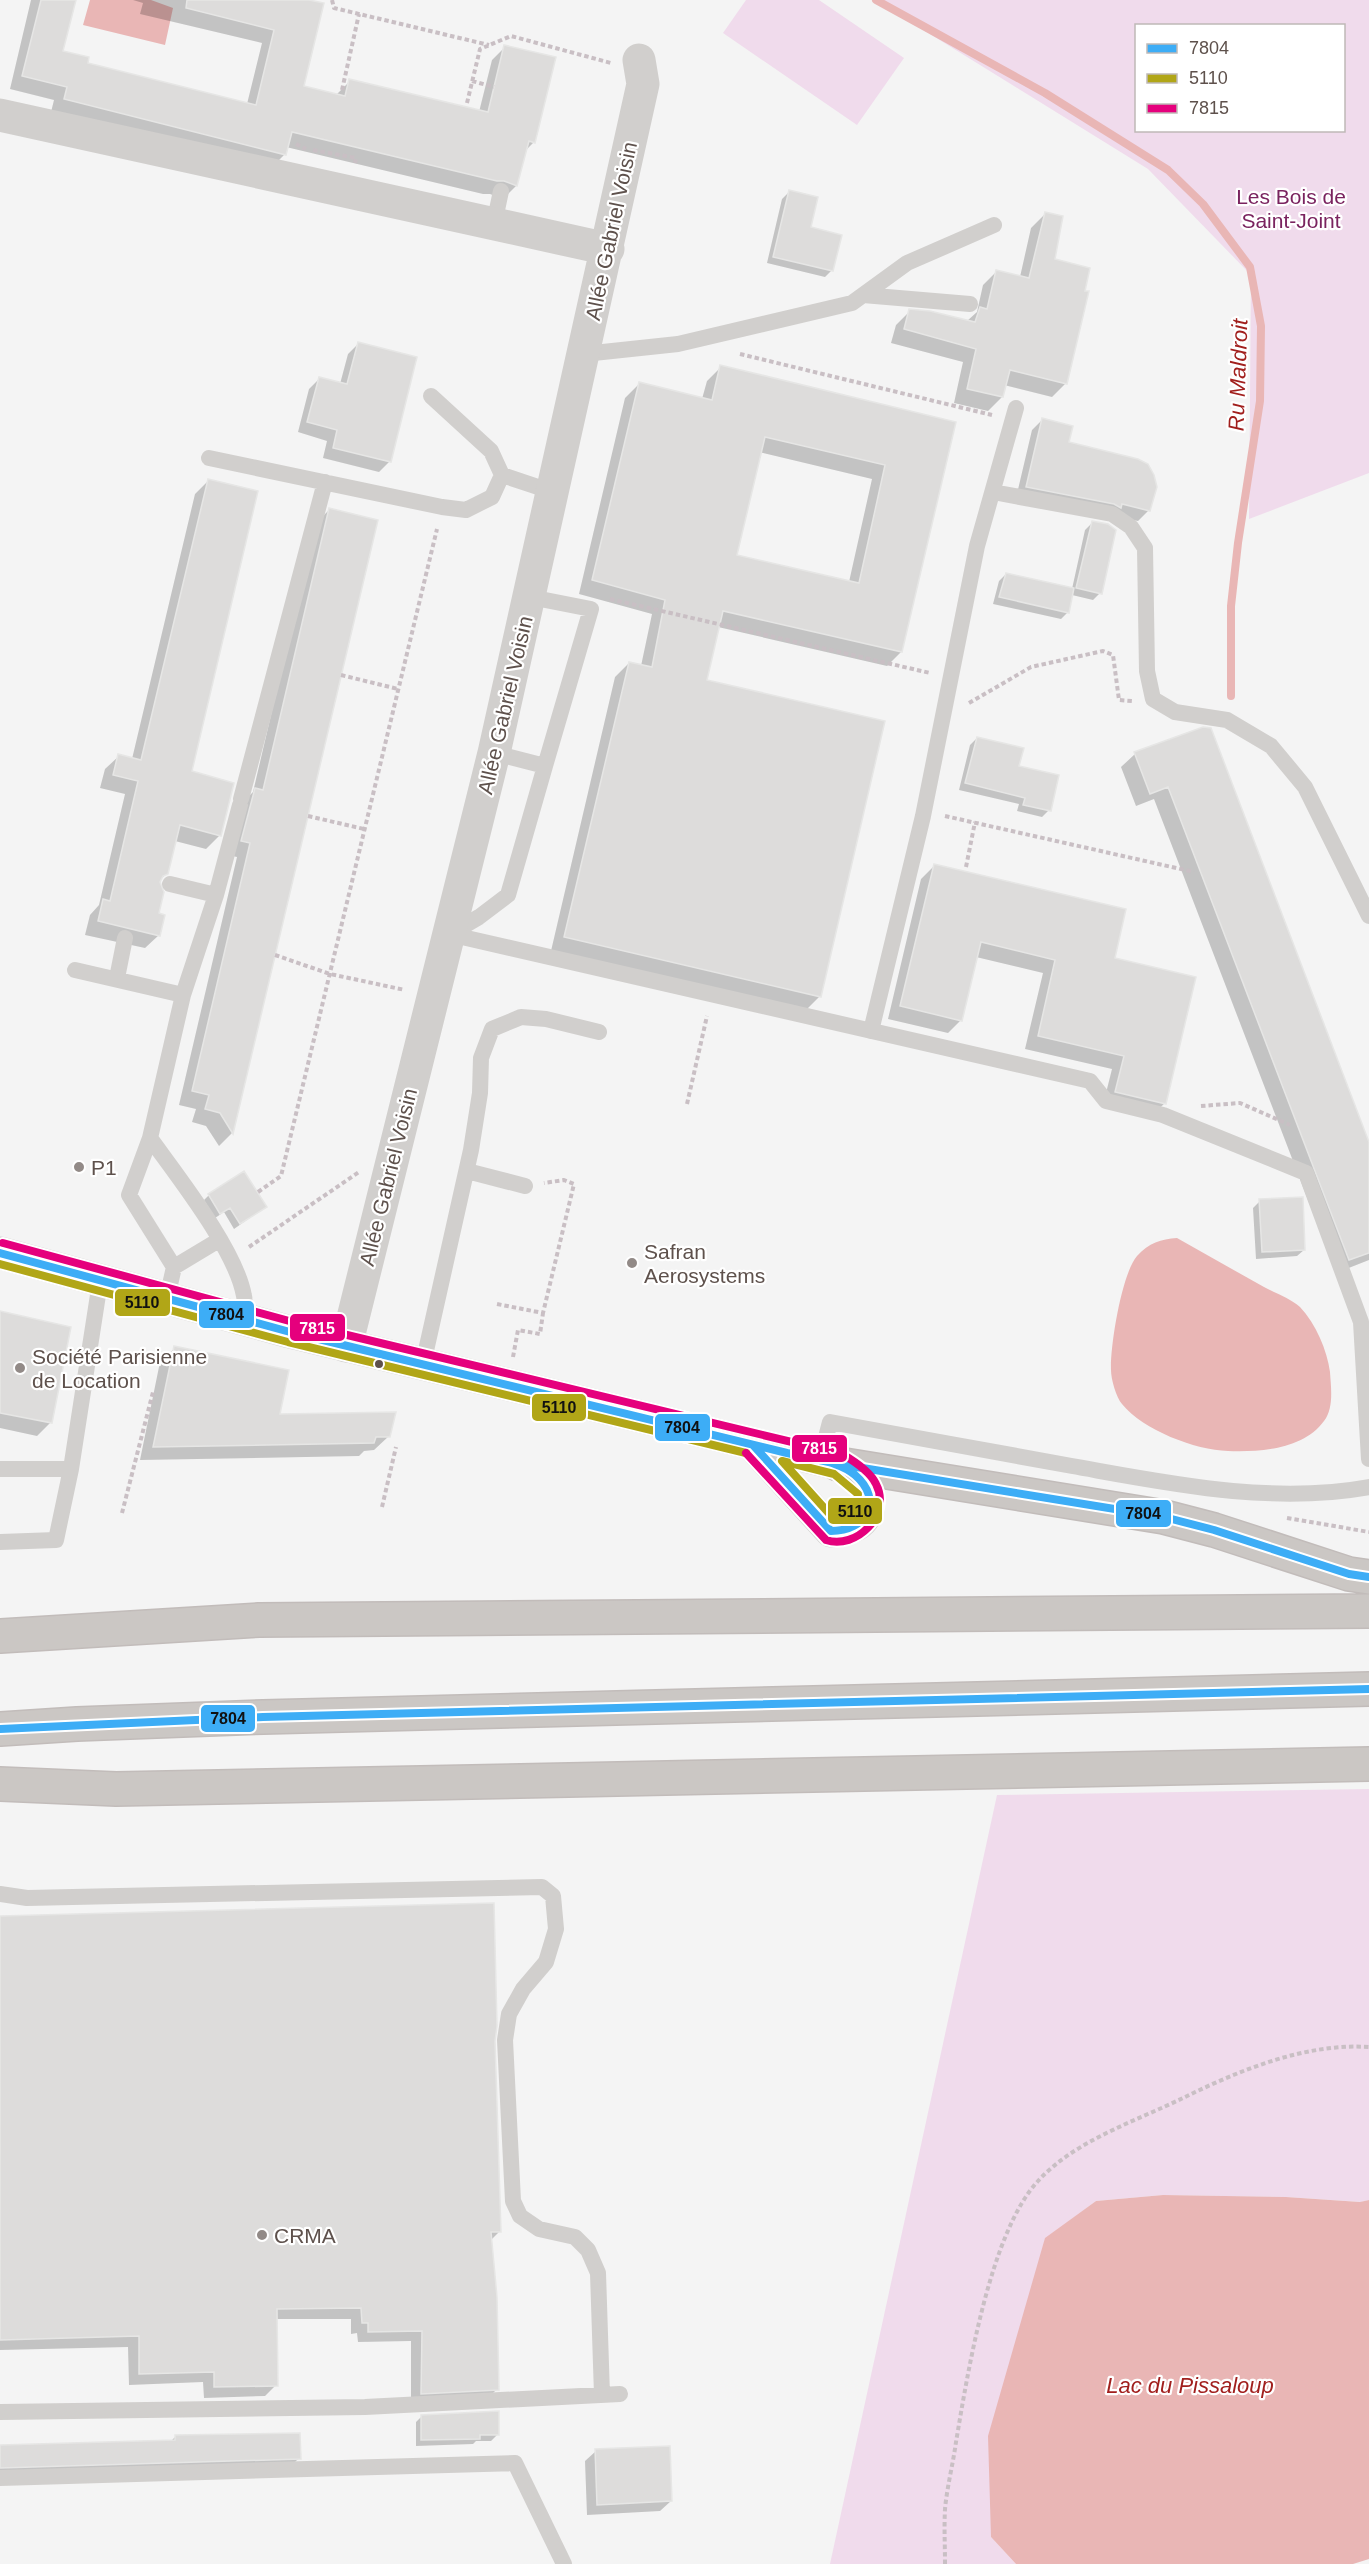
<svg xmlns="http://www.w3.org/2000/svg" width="1369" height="2564" font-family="Arial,sans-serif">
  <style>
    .green { fill: #f0dbec; fill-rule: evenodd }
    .water { fill: #e9b6b5 }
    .shadow { fill: #0003; fill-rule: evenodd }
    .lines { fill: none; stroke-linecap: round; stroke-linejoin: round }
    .stream { stroke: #e9b6b5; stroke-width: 8 }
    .building { fill: #dddcdb; stroke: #e6e6e5; stroke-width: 1.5; fill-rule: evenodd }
    .trunk-casing { stroke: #c2bcba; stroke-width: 36 }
    .path { stroke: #c9bfc4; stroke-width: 4; stroke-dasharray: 4.5 3; stroke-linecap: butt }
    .service { stroke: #d1cfcd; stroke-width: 16 }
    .minor { stroke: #d1cfcd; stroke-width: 33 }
    .tertiary { stroke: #d1cfcd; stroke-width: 33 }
    .trunk { stroke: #cbc7c4; stroke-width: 33 }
    .bus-1-casing { stroke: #fff; stroke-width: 12 }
    .bus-2-casing { stroke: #fff; stroke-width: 12 }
    .bus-3-casing { stroke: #fff; stroke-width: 12 }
    .bus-1 { stroke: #3dadf6; stroke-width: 8 }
    .bus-2 { stroke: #b1a617; stroke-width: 8 }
    .bus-3 { stroke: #e5007d; stroke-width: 8 }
    .poi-dot { fill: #928a87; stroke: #fff; stroke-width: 2 }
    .bus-dot { fill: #5e514c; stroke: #fff; stroke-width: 2 }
    .labels { text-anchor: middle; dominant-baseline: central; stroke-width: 4.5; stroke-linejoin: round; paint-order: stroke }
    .park-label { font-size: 21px; fill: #7a235f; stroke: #fff }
    .street-label { font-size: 21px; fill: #5e514c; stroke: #fff }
    .poi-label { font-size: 21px; fill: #5e514c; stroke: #fff; text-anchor: start }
    .water-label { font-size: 22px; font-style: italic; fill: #a11f1d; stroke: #fff }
    .line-badge { stroke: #fff; stroke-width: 2 }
    .badge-label { font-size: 16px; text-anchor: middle; font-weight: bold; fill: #fff }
    .pale-badge-label { font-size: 16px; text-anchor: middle; font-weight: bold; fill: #111 }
  </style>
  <rect width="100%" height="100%" fill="#f4f4f4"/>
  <!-- green -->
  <path class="green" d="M 746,0 L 819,0 L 904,58 L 857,125 L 723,33 Z
    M 875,0 L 1369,0 L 1369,473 L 1249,519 L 1251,275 L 1148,169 ZM 1136,26 L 1344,26 L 1344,130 L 1136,130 Z
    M 1369,1789 L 1369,2200 L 1361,2202 L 1286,2197 L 1163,2195 L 1096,2201 L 1045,2239 L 991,2537 L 1016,2564 L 830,2564 L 997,1795 Z"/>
  <!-- water -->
  <path class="water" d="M 90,0 L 151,0 L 173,8 L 165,45 L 83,25 Z
    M 1177,1238 C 1206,1254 1235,1271 1264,1287 C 1275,1293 1291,1299 1300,1307 C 1316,1324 1327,1350 1330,1372 C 1331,1388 1334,1408 1324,1421 C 1303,1450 1259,1452 1228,1451 C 1195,1450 1143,1430 1122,1404 C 1116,1397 1111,1379 1111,1370 C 1110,1346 1122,1273 1137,1256 C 1149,1243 1161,1239 1177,1238 Z
    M 1163,2195 L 1286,2197 L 1360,2202 L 1369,2200 L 1369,2559 L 1353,2564 L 1016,2564 L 991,2537 L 988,2436 L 1045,2238 L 1096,2201 Z"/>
  <!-- shadow -->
  <path class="shadow" d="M 31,0 L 74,0 L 61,52 L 87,65 L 247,104 L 262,43 L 140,14 L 143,3 L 133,0 L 302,0 L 302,87 L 336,95 L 350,81 L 479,112 L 492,60 L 505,47 L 534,142 L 525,151 L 516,186 L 503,199 L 490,194 L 483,194 L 286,147 L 284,155 L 271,168 L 51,112 L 54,100 L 10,89 Z
    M 789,192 L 832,270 L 825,277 L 767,263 L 782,199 Z
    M 1045,214 L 1053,261 L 1066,383 L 1052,397 L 1004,385 L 1002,397 L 988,411 L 954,403 L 963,362 L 891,343 L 896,325 L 910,311 L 967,321 L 977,312 L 983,285 L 997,271 L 1020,277 L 1031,228 Z
    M 359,343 L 390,461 L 379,472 L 323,458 L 327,441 L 298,432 L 309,389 L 319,379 L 340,384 L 348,354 Z
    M 721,367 L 954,423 L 901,652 L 887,666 L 718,627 L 705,681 L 820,996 L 806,1010 L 551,951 L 615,677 L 629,663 L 641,666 L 652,614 L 579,594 L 625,398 L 639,384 L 702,399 L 707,381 ZM 759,452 L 872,479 L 849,582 L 735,556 Z
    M 1042,420 L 1067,443 L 1149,510 L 1138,521 L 1016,498 L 1032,430 Z
    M 208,481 L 190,772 L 220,835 L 206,849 L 175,841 L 167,873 L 158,882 L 159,935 L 145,948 L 85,935 L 90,915 L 99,905 L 125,794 L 100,788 L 105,769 L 119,756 L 132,759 L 195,494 Z
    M 330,509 L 376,521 L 232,1133 L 219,1146 L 206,1126 L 192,1122 L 196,1109 L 179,1105 L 237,857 L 228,855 L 241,804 L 253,792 L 316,523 Z
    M 1092,523 L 1100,593 L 1093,600 L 1072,595 L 1068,612 L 1061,619 L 993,604 L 999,581 L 1006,574 L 1072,589 L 1085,530 Z
    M 1203,728 L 1369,1146 L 1369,1260 L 1336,1273 L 1154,799 L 1136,806 L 1121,767 L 1135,754 Z
    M 977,738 L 1018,767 L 1049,810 L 1042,817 L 1017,811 L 1019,804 L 959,790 L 970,745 Z
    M 934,866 L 1113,959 L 1165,1103 L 1151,1116 L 1103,1105 L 1112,1069 L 1025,1049 L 1043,973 L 976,957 L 961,1020 L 948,1033 L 888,1019 L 921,879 Z
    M 209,1195 L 265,1207 L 234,1229 L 224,1212 L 215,1218 L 204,1200 Z
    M 1260,1201 L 1304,1250 L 1297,1256 L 1256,1259 L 1253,1208 Z
    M 0,1313 L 51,1422 L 37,1436 L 0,1428 Z
    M 175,1348 L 278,1415 L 389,1436 L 374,1450 L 364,1451 L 359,1456 L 140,1460 L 160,1362 Z
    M 0,1919 L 493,2040 L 499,2232 L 491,2240 L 497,2389 L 486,2400 L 411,2404 L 411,2341 L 358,2342 L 357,2333 L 351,2334 L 351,2319 L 275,2319 L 276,2385 L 265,2396 L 204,2398 L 203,2382 L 129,2385 L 128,2347 L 0,2350 Z
    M 422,2416 L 498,2434 L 491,2441 L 476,2441 L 473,2444 L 416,2446 L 416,2422 Z
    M 175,2437 L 299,2458 L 290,2467 L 0,2476 L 0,2447 L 170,2442 Z
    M 596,2451 L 671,2501 L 660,2511 L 587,2515 L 585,2461 Z"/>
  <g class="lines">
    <!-- stream -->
    <path class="stream" d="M 876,0 L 1045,93 L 1168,170 L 1203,204 L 1250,267 L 1261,326 L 1260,401 L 1238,543 L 1231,606 L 1231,696"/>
  </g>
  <!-- building -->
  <path class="building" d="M 41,0 L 76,0 L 63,51 L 89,57 L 88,63 L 256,105 L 274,30 L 186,8 L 187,0 L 309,0 L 324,3 L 304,86 L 345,96 L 349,79 L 488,112 L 504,45 L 556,57 L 535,143 L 529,141 L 517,186 L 504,181 L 497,181 L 292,132 L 286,155 L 64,99 L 67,87 L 22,76 Z
    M 789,190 L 818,197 L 811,227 L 842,235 L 833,271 L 773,257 Z
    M 1045,212 L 1063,216 L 1055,259 L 1090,268 L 1085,291 L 1089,291 L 1067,384 L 1010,370 L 1003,397 L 967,389 L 976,349 L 904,329 L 909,309 L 930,311 L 975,322 L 980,307 L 987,309 L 996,270 L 1029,278 Z
    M 358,342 L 417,357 L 391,462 L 333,448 L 337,430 L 307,422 L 319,377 L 347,384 Z
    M 720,365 L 956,422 L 902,652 L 723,611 L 707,680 L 885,721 L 821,997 L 564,937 L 629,662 L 652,667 L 665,600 L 592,580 L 639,382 L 712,400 ZM 765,437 L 885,465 L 859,583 L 737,555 Z
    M 1042,418 L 1073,426 L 1069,442 L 1138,459 L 1148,464 L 1154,475 L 1157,487 L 1150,511 L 1122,504 L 1121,508 L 1114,504 L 1026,487 Z
    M 208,479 L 258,491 L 192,771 L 234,783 L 221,836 L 180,825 L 168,874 L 163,876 L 160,882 L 164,892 L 159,913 L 165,915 L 160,936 L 98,921 L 103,899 L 110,901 L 138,781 L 113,775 L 118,754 L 141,760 Z
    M 329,508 L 378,520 L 233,1134 L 220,1113 L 205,1109 L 209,1095 L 192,1091 L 250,843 L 241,841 L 255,788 L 263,790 Z
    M 1092,521 L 1108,524 L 1116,530 L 1102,594 L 1076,588 Z
    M 1006,573 L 1074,588 L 1069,613 L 999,597 Z
    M 1203,727 L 1211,728 L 1369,1142 L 1369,1253 L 1349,1260 L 1168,787 L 1150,794 L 1134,752 Z
    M 977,737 L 1024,748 L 1019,766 L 1059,775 L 1051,811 L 1023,805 L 1025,798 L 965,783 Z
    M 934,864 L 1126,909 L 1115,958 L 1196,977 L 1166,1104 L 1115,1092 L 1124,1056 L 1038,1036 L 1055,960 L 981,942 L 962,1021 L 900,1006 Z
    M 244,1171 L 267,1207 L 240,1224 L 230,1208 L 220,1214 L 208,1194 Z
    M 1303,1197 L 1305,1250 L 1262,1252 L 1259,1199 Z
    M 0,1311 L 71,1327 L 52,1423 L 0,1413 Z
    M 174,1346 L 289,1370 L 280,1414 L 396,1412 L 390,1437 L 376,1437 L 374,1443 L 153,1447 Z
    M 494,1903 L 497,2026 L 495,2041 L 501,2232 L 491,2232 L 497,2297 L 499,2390 L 421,2394 L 422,2331 L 368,2332 L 368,2323 L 362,2323 L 361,2308 L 277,2309 L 278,2386 L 214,2387 L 214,2372 L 139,2374 L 139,2336 L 0,2340 L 0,1916 Z
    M 499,2411 L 499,2435 L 480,2435 L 480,2439 L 421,2440 L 421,2415 Z
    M 300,2433 L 301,2459 L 0,2468 L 0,2445 L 175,2440 L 175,2435 Z
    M 670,2446 L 672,2501 L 597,2505 L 595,2449 Z"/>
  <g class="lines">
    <!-- trunk casing -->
    <g class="trunk-casing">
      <path id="trunk" d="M 838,1464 L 1164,1517 L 1214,1530 L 1349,1574 L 1369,1577
        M 0,1636 L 259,1620 L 1369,1611
        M 0,1729 L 77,1724 L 263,1717 L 1369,1689
        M 0,1784 L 116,1789 L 1369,1764"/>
    </g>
    <!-- path -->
    <path class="path" d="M 332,0 L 334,8 L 489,45
      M 472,81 L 494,87
      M 342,90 L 359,14
      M 467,103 L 480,49 L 511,36 L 611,63
      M 296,144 L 306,149
      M 313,150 L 356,158 L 355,163
      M 740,354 L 992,415
      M 610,599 L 930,673
      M 341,675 L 398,689
      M 969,703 L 1031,667 L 1103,651 L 1113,655 L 1119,700 L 1132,701
      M 308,816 L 364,829
      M 945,816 L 1194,872
      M 966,867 L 975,822
      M 275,955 L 330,974 L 405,990
      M 687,1104 L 707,1016
      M 1201,1106 L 1240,1103 L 1290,1125
      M 258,1192 L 281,1176 L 437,529
      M 249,1247 L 359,1172
      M 497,1304 L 543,1313 L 574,1184 L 564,1180 L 544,1183
      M 513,1357 L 518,1330 L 540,1334 L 543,1313
      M 382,1507 L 396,1447
      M 122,1513 L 153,1392
      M 1287,1518 L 1369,1532
      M 945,2564 C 945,2546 944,2527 945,2509 C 947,2487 953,2464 956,2442 C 968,2371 990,2233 1038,2181 C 1074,2141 1136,2121 1183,2098 C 1240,2070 1305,2043 1369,2047"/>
    <!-- service -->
    <path class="service" d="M 494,224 L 501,191
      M 863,295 L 970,304
      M 584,354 L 678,344 L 852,303 L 907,263 L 994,225
      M 431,396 L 491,451 L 502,475 L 553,492
      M 209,458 L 442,507 L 466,510 L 492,497 L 502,475
      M 993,492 L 1112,514 L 1131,527 L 1145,548 L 1147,671 L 1153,699 L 1175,712 L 1227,720 L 1271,746 L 1305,787 L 1369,916
      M 530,597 L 591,609 L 545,766
      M 241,799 L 325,482
      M 240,805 L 216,895 L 183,995 L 150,1138 C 178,1177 236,1250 244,1296 C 246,1303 242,1312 241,1319
      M 170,884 L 216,895
      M 449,934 L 1090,1081 L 1106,1101 L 1163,1115 L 1306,1173 L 1361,1322 L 1369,1459
      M 450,934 L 479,917 L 508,895 L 545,766 L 494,753
      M 75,970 L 183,995
      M 117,978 L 125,938
      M 871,1031 L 923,816 L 977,546 L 1016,408
      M 150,1138 L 129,1195 L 174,1267 L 167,1298
      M 467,1171 L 525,1186
      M 174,1267 L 219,1240
      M 423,1364 L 471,1150 L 480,1093 L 481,1058 L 492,1029 L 521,1017 L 546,1019 L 599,1032
      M 820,1460 L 830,1422 C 911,1437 991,1451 1072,1466 C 1168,1483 1271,1505 1369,1487
      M 0,1469 L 71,1469
      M 0,1542 L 56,1540 L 71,1469 L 100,1282
      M 0,1894 L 27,1898 L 542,1887 L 553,1896 L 556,1929 L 546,1962 L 523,1989 L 509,2014 L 505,2040 L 513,2201 L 520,2216 L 539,2229 L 575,2237 L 588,2250 L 598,2273 L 602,2395
      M 0,2412 L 365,2407 L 620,2394
      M 0,2478 L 515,2463 L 564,2564"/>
    <!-- minor -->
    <path class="minor" d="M 0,115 L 608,249
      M 346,1346 L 494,753 L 643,84 L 639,60"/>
    <!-- tertiary -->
    <path class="tertiary" d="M 0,1253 L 290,1332 L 838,1464 C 849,1471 860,1478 867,1489 C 869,1494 869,1498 868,1503 C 867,1525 849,1530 831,1531 L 753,1445"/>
    <!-- trunk -->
    <use href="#trunk" class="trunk"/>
    <!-- bus-1 casing -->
    <g class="bus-1-casing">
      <path id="bus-1" d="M 0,1253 L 290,1332 L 787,1453 L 838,1464 L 1164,1517 L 1214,1530 L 1349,1574 L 1369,1577
        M 753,1445 L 831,1531 C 867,1531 884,1500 855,1475 C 841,1463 823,1461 806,1457
        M 0,1729 L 263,1717 L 1369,1689"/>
    </g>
    <!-- bus-2 casing -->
    <g class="bus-2-casing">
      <path id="bus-2" d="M 0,1264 L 288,1342 L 746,1453
        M 782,1461 L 834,1474 L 858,1494 L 855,1511 L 847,1518 L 835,1520 Z"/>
    </g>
    <!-- bus-3 casing -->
    <g class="bus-3-casing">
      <path id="bus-3" d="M 3,1243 L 293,1322 L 842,1454 C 854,1461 870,1471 876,1484 C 892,1515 856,1550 826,1540 L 746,1453"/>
    </g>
    <!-- bus-1 -->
    <use href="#bus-1" class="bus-1"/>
    <!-- bus-2 -->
    <use href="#bus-2" class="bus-2"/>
    <!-- bus-3 -->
    <use href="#bus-3" class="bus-3"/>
  </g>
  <!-- markers -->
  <g class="poi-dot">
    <circle cx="79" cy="1167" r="6"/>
    <circle cx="632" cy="1263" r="6"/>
    <circle cx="20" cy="1368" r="6"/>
    <circle cx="262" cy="2235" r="6"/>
  </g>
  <circle class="bus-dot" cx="379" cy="1364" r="5"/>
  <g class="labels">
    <!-- park labels -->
    <g class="park-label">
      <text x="1291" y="196">Les Bois de<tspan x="1291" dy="24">Saint-Joint</tspan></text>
    </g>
    <!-- street labels -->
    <g class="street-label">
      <text transform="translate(611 231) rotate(-78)">Allée Gabriel Voisin</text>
      <text transform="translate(505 705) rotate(-77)">Allée Gabriel Voisin</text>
      <text transform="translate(388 1177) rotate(-76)">Allée Gabriel Voisin</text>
    </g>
    <!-- poi labels -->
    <g class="poi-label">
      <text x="91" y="1167">P1</text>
      <text x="644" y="1251">Safran<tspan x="644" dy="24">Aerosystems</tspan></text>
      <text x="32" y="1356">Société Parisienne<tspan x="32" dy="24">de Location</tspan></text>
      <text x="274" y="2235">CRMA</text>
    </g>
    <!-- water labels -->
    <g class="water-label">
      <text transform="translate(1238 375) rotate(-88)">Ru Maldroit</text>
      <text x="1190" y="2385">Lac du Pissaloup</text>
    </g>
  </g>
  <g class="line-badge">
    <rect x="114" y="1288" width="57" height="29" rx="6" fill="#b1a617"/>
    <rect x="198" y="1300" width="57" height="29" rx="6" fill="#3dadf6"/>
    <rect x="289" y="1313" width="57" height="29" rx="6" fill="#e5007d"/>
    <rect x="531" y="1393" width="56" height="29" rx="6" fill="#b1a617"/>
    <rect x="654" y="1413" width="57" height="29" rx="6" fill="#3dadf6"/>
    <rect x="791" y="1434" width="57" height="29" rx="6" fill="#e5007d"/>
    <rect x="827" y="1497" width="56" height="28" rx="6" fill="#b1a617"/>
    <rect x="1115" y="1499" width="57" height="29" rx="6" fill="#3dadf6"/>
    <rect x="200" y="1704" width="56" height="29" rx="6" fill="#3dadf6"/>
  </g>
  <g class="badge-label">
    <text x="317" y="1334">7815</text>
    <text x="819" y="1454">7815</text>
  </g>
  <g class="pale-badge-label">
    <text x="142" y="1308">5110</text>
    <text x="226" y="1320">7804</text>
    <text x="559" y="1413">5110</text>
    <text x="682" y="1433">7804</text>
    <text x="855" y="1517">5110</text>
    <text x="1143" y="1519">7804</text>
    <text x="228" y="1724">7804</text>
  </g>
  <!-- legend -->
  <rect x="1135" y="24" width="210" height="108" fill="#ffffff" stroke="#bfb9b7" stroke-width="1.5"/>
  <rect x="1147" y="44" width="30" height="9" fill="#3dadf6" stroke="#bfb9b7" stroke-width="1.5"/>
  <text x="1189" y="54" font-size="18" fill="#5e514c">7804</text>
  <rect x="1147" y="74" width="30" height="9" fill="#b1a617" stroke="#bfb9b7" stroke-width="1.5"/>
  <text x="1189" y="84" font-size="18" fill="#5e514c">5110</text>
  <rect x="1147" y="104" width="30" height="9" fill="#e5007d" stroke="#bfb9b7" stroke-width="1.5"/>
  <text x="1189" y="114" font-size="18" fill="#5e514c">7815</text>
</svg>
